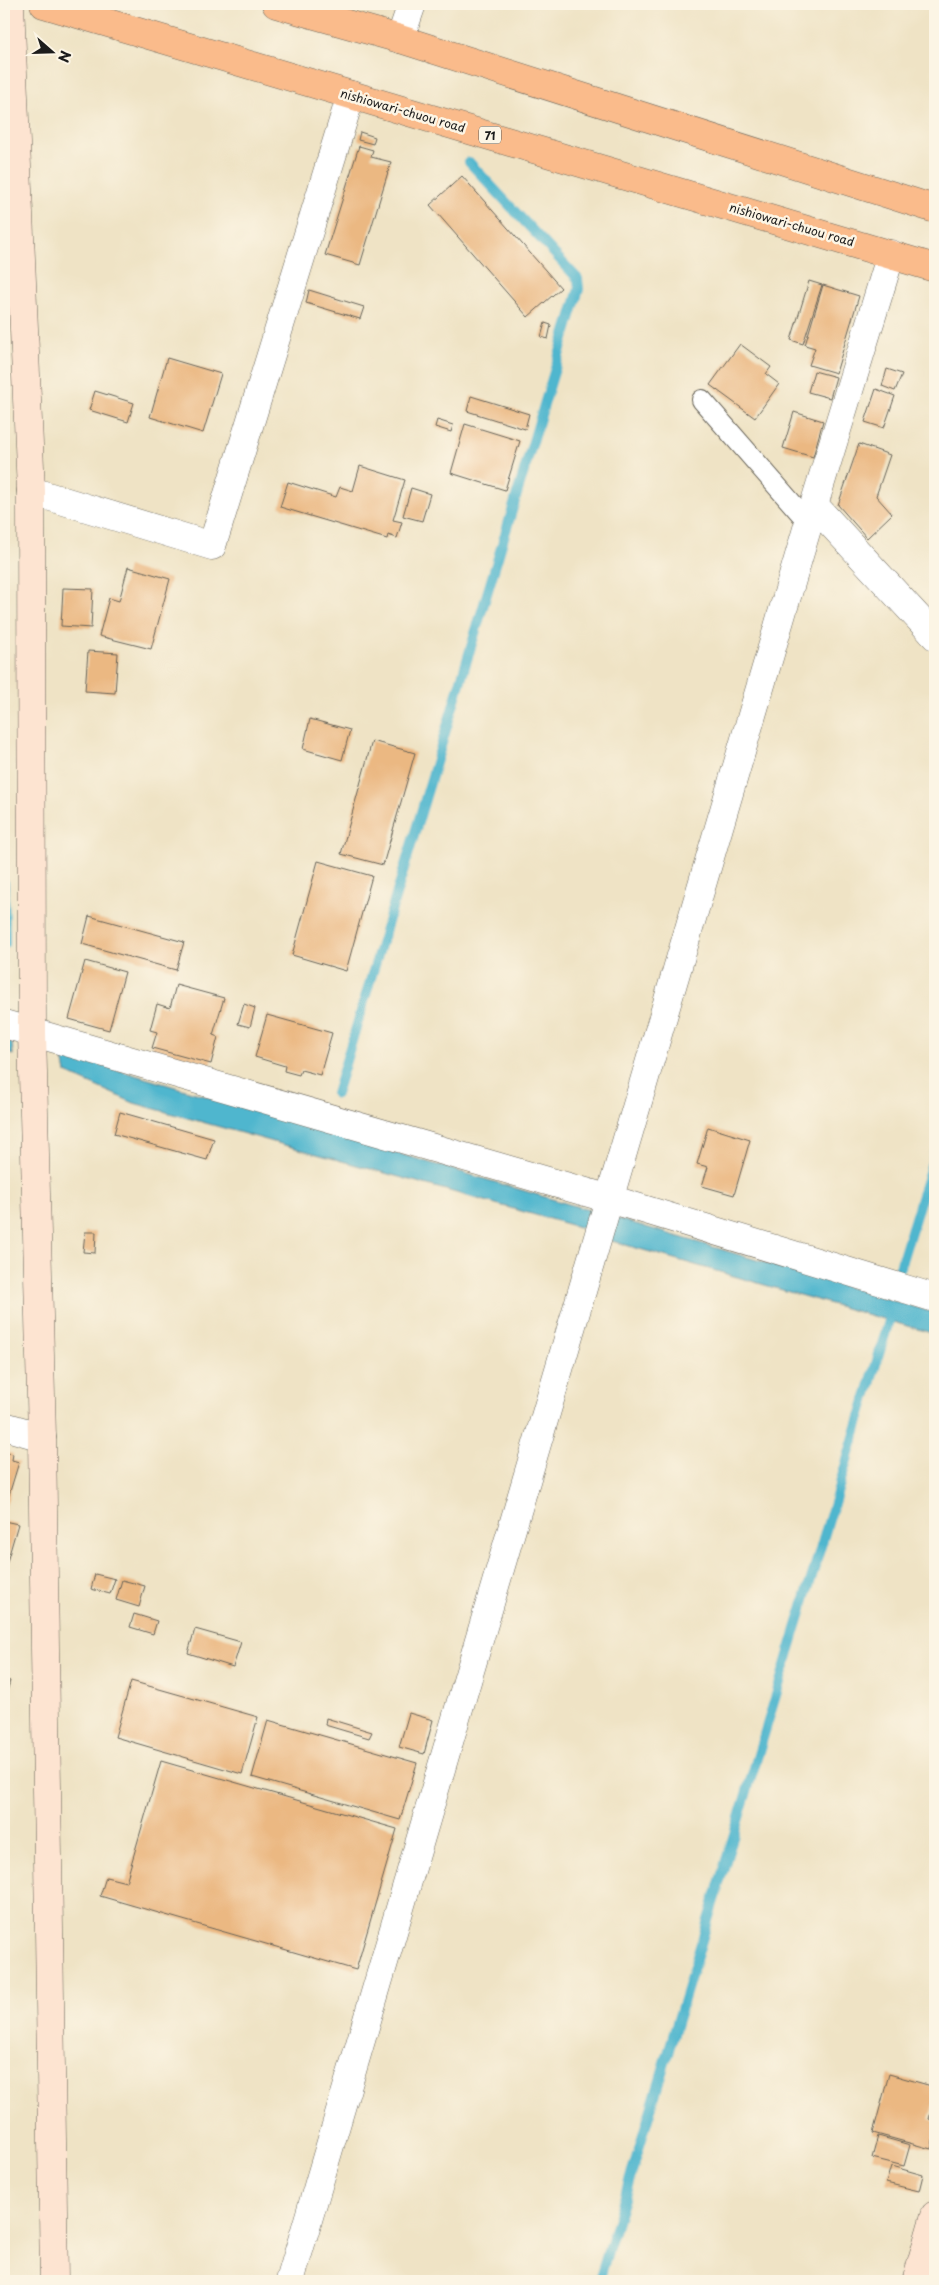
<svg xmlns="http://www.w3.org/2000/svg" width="939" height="2285" font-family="'Playpen Sans',sans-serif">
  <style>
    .water { fill: #50b6ce; stroke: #366975 }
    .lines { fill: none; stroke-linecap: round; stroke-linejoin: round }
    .stream { stroke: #50b6ce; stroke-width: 10 }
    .building { fill: #ebb882 }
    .lane-casing { stroke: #666257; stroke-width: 22 }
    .street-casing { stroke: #666257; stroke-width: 29 }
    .secondary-casing { stroke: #666257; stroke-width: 29 }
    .primary-casing { stroke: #666257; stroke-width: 29 }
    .lane { stroke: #fff; stroke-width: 20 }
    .street { stroke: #fff; stroke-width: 28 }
    .secondary { stroke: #fde4d1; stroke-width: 28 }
    .primary { stroke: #fabb8b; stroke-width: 28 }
    .labels { text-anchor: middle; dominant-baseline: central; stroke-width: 5; stroke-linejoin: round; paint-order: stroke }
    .shield { fill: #fcf5e5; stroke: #5f5d58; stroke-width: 1 }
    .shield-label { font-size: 11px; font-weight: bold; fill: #1c1c1c }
    .street-label { font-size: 12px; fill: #1c1c1c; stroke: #fcf5e5 }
  </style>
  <rect width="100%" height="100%" fill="#fcf5e5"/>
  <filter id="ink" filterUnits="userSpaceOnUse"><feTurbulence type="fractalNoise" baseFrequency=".02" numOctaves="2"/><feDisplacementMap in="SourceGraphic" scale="10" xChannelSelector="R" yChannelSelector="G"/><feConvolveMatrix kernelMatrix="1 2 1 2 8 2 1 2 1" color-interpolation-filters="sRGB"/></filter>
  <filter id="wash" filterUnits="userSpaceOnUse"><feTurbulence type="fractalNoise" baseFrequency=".0096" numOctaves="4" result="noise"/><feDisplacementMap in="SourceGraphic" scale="20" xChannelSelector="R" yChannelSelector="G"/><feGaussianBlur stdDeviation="1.12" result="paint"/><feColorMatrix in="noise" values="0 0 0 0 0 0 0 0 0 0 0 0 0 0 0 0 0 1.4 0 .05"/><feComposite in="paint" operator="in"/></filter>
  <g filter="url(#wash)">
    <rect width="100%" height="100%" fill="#efe3c5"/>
    <!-- water -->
    <path class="water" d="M 4,1040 L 12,1042 L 13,1055 L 4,1052 Z
      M 71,1056 L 935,1313 L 935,1334 L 612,1241 L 589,1230 L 134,1103 L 66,1073 L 63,1058 Z"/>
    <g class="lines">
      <!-- stream -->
      <path class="stream" d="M 4,883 L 5,944
        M 336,1094 L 579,289 L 578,279 L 469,162
        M 900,1267 L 935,1153
        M 599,2281 L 889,1321"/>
    </g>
    <g id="blocks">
      <!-- building -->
      <path class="building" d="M 360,132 L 375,137 L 373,144 L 358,140 Z
        M 359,146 L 373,150 L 371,157 L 391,162 L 360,265 L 325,255 Z
        M 462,176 L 561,288 L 528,317 L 430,205 Z
        M 809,281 L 822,285 L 803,344 L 791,340 Z
        M 823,285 L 859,296 L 836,373 L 809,365 L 815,348 L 805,345 Z
        M 309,290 L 364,307 L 360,319 L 306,303 Z
        M 545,323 L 551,325 L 548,339 L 541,337 Z
        M 740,344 L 771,367 L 766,374 L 779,384 L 755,418 L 710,385 Z
        M 167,358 L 221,374 L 203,433 L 150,417 Z
        M 887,369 L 902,374 L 895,391 L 882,386 Z
        M 814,371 L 836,377 L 830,398 L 808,392 Z
        M 876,389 L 895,396 L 884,428 L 865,422 Z
        M 95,391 L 134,403 L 128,422 L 89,410 Z
        M 471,396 L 529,414 L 525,429 L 467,411 Z
        M 794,412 L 823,421 L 813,457 L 783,448 Z
        M 437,420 L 453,425 L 451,432 L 435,427 Z
        M 465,424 L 520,441 L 505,490 L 451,473 Z
        M 859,444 L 890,455 L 876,496 L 892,514 L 867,538 L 838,505 Z
        M 360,466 L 405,480 L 393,520 L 402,522 L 397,538 L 388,535 L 387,539 L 280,507 L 288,482 L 336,497 L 340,487 L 353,491 Z
        M 411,488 L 430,494 L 422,521 L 403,516 Z
        M 128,567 L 170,579 L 151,649 L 99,636 L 109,598 L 119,601 Z
        M 63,588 L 93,589 L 91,628 L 61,626 Z
        M 88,651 L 118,653 L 115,693 L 85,691 Z
        M 310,719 L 350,730 L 342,760 L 303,749 Z
        M 372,741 L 415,753 L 383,865 L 341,854 Z
        M 318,861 L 372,876 L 346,971 L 292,955 Z
        M 89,916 L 184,942 L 176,970 L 82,944 Z
        M 85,961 L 125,972 L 109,1030 L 69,1019 Z
        M 176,985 L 224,998 L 213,1035 L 218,1037 L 211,1064 L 152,1048 L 157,1032 L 150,1030 L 157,1004 L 170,1008 Z
        M 244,1004 L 255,1008 L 250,1027 L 238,1024 Z
        M 267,1015 L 332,1033 L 320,1075 L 301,1070 L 299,1075 L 284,1071 L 285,1066 L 255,1057 Z
        M 120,1112 L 214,1139 L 207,1160 L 114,1134 Z
        M 708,1127 L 750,1140 L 734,1195 L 702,1186 L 708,1167 L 697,1164 Z
        M 85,1232 L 96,1232 L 95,1253 L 83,1252 Z
        M 4,1452 L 13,1454 L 12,1460 L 19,1462 L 4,1511 Z
        M 4,1521 L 18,1524 L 4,1572 Z
        M 95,1574 L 115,1579 L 110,1594 L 91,1589 Z
        M 122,1580 L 145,1586 L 139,1607 L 116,1600 Z
        M 134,1614 L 157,1621 L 153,1634 L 130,1627 Z
        M 195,1629 L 241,1642 L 233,1667 L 188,1653 Z
        M 4,1679 L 10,1681 L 4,1702 Z
        M 131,1681 L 258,1717 L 242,1774 L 115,1737 Z
        M 409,1713 L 433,1720 L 424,1754 L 399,1747 Z
        M 326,1718 L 372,1732 L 369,1738 L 325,1725 Z
        M 268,1720 L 417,1763 L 400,1820 L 252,1777 Z
        M 161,1761 L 397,1829 L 356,1970 L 100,1896 L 106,1877 L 126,1882 Z
        M 889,2074 L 935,2087 L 935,2098 L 929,2119 L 935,2121 L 935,2132 L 931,2149 L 873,2133 Z
        M 878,2136 L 910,2145 L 904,2166 L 872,2158 Z
        M 891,2166 L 923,2175 L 919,2191 L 886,2183 Z"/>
    </g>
  </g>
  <g filter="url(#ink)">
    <use href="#blocks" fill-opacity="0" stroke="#666257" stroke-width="1"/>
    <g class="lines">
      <!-- lane casing -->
      <g class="lane-casing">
        <path id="lane" d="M 702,400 L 810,524"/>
      </g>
      <!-- street casing -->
      <g class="street-casing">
        <path id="street" d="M 400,39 L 412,4
          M 31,491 L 212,546 L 351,95
          M 814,505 L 935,636
          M 4,1024 L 610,1199 L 935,1298
          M 4,1426 L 42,1437
          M 290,2281 L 814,505 L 891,254"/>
      </g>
      <!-- secondary casing -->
      <g class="secondary-casing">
        <path id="secondary" d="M 10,4 L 31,491 L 32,1032 L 42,1437 L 54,2281
          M 916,2281 L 935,2215"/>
      </g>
      <!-- primary casing -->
      <g class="primary-casing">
        <path id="primary" d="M 44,4 L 935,268
          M 276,4 L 400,39 L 935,209"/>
      </g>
      <!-- lane -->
      <use href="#lane" class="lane"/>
      <!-- street -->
      <use href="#street" class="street"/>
      <!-- secondary -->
      <use href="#secondary" class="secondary"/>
      <!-- primary -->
      <use href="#primary" class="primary"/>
    </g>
  </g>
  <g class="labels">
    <!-- shield labels -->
    <rect class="shield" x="479" y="126.5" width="22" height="17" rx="4"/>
    <g class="shield-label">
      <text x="490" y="135">71</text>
    </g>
    <!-- street labels -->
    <g class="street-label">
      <text transform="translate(403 110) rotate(16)">nishiowari-chuou road</text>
      <text transform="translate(792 224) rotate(16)">nishiowari-chuou road</text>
    </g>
  </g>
  <!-- margin -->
  <rect width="939" height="2285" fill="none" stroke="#fcf5e5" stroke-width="20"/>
  <!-- north arrow -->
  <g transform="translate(52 52) rotate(110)" stroke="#fcf5e5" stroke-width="4" paint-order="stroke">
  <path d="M0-4L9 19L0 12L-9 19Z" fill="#1c1c1c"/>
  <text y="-8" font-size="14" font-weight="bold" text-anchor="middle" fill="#1c1c1c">N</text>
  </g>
</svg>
